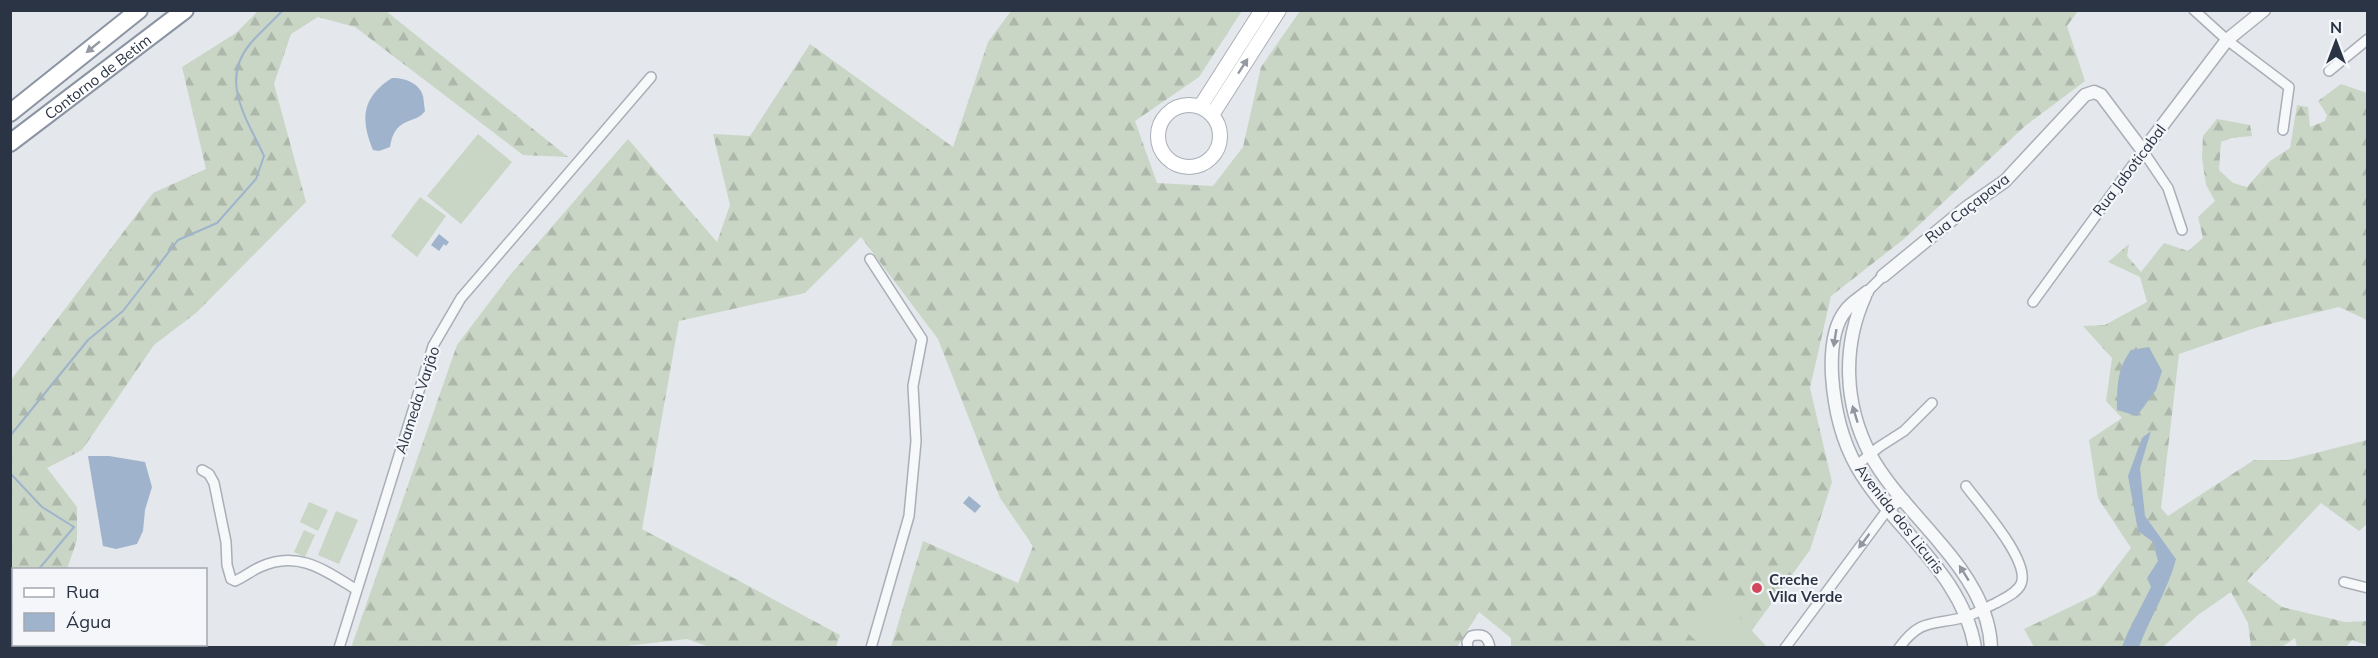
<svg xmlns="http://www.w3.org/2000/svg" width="2378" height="658" font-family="Mulish,sans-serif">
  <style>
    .forest { fill: url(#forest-firs) }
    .pitch { fill: #c9d6c5 }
    .water { fill: #9fb4cc }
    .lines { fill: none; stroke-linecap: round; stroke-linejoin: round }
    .stream { stroke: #9fb4cc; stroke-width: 2 }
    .minor-casing { stroke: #a9aeb7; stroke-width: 12 }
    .tertiary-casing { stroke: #a9aeb7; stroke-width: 15 }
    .secondary-casing { stroke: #a9aeb7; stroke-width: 16 }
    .motorway-casing { stroke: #8b94a3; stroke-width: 20 }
    .minor { stroke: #f7f8fa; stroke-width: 9 }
    .tertiary { stroke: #f7f8fa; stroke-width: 12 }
    .secondary { stroke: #fff; stroke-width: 14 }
    .motorway { stroke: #fff; stroke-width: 16 }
    .oneway { fill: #959aa2 }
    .oneway2 { fill: #9196a0 }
    .poi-dot { fill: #d1495b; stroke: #f4f6f9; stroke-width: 2 }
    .labels { text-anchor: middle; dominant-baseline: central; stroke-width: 4.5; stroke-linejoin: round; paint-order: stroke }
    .street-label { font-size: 15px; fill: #2b3445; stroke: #f4f6f9 }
    .poi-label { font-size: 15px; font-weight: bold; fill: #2b3445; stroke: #f4f6f9; text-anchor: start }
  </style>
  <defs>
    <pattern id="forest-firs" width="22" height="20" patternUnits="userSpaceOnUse" patternTransform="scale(1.5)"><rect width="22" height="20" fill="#c9d6c5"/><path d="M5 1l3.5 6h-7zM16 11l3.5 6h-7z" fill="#adb8ab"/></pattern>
  </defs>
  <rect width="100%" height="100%" fill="#e4e7ec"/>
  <!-- forest -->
  <path class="forest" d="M 258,11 L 386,11 L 568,157 L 523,155 L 355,27 L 318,17 L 291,34 L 274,84 L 306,202 L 196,313 L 154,345 L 82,450 L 47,468 L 77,507 L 77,540 L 67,569 L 14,570 L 14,644 L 46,645 L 46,647 L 11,647 L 11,380 L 153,193 L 206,169 L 182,67 L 236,33 Z
    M 1011,11 L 1242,11 L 1199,77 L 1135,121 L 1157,183 L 1213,186 L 1243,147 L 1261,67 L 1300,11 L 2078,11 L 2067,26 L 2085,81 L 2025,126 L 1904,239 L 1831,296 L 1810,388 L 1832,482 L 1810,550 L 1740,647 L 1511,647 L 1511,638 L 1479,612 L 1457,647 L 891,647 L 923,541 L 1018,583 L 1033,546 L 1000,498 L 938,339 L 861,237 L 805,293 L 679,321 L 642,529 L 840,635 L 836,647 L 709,647 L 687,639 L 609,648 L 351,648 L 457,345 L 511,274 L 628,139 L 717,242 L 730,205 L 713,134 L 750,136 L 810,44 L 953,147 L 988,42 Z
    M 2341,84 L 2367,93 L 2367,320 L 2339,307 L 2258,327 L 2179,354 L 2161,508 L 2168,516 L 2254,460 L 2288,460 L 2367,440 L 2367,524 L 2359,531 L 2321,503 L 2247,581 L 2282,607 L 2345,622 L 2367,621 L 2367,645 L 2352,640 L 2346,647 L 2297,647 L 2295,638 L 2282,647 L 2251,647 L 2248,623 L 2231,592 L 2198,615 L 2163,647 L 2034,647 L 2024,629 L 2095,595 L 2131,548 L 2098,498 L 2089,440 L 2122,418 L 2106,401 L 2112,358 L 2083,326 L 2105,325 L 2147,302 L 2140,277 L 2108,262 L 2129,244 L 2127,256 L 2141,272 L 2164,243 L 2188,251 L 2203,238 L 2198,217 L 2215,201 L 2206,185 L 2202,158 L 2203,136 L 2217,119 L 2250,125 L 2252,136 L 2232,138 L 2221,142 L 2219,170 L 2233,183 L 2247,187 L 2270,161 L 2290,148 L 2297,105 L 2308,107 L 2310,127 L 2325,121 L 2327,115 L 2318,101 Z"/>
  <!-- pitch -->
  <path class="pitch" d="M 478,134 L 512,162 L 461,224 L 427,196 Z
    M 420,197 L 446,216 L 417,257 L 391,236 Z
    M 309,502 L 328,510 L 318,531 L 300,522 Z
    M 336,511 L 358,520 L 339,564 L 318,555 Z
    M 304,530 L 315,535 L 305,557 L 294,552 Z
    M 1718,594 L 1767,647 L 1702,647 L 1682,627 Z"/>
  <!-- water -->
  <path class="water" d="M 392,78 C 403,77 420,83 423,96 C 424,101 424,106 425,111 C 416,125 395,115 390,147 L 379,151 L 373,150 C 360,119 362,97 392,78 Z
    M 439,234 L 449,242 L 446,246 L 444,244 L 439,251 L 431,245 Z
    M 2149,347 L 2162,371 L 2156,390 L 2137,416 L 2117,410 C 2117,386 2117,369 2131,350 Z
    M 2151,431 L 2140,468 L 2145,516 L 2176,559 C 2168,590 2150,617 2139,647 L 2122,647 L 2127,634 L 2151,587 L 2147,578 L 2158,561 L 2153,542 L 2138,531 L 2128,476 L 2142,438 Z
    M 88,456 L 109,456 L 145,462 L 152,487 L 145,510 L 143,531 L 137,544 L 116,549 L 103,546 Z
    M 969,496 L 981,506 L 975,513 L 963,503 Z"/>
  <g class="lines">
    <!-- stream -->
    <path class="stream" d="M 10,436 L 88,340 L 123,311 L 178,240 L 217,223 L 256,179 L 264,156 C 247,119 219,81 250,44 C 260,32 272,22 283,10
      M 10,473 L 42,507 L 74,527 L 38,570
      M 33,648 L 33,644"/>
    <!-- minor casing -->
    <g class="minor-casing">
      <path id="minor" d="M 2194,10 L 2227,40 L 2289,87 L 2283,130
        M 2329,71 L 2368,39
        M 870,259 L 922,339 L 913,386 L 916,441 L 909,516 L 871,648
        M 1867,292 L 1883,276
        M 2033,302 L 2143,151 L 2168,188 L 2182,230
        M 1856,466 L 1879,447 L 1904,431 L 1932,403
        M 202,470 L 209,474 L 214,483 L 226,542 L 227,565 L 231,579 L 235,581 C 244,577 251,571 260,567 C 298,549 326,571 357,590
        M 2344,582 L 2368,588
        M 339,648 L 433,346 L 461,298 L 651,77
        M 1468,648 L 1467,642 L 1471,636 C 1483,633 1488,636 1490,648
        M 1785,648 L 1888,509 L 1904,499
        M 1899,648 C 1920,619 1931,625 1962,618 C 1974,615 1985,608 1996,603 C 2005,598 2017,593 2021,584 C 2031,561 1979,504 1966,486"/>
    </g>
    <!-- tertiary casing -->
    <g class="tertiary-casing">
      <path id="tertiary" d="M 1883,276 L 1966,208 L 2005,181 L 2085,95 L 2094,92 L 2101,95 L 2143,151 L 2227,40 L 2264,10
        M 1867,292 C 1860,298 1851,303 1846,310 C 1832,327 1831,355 1832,375 C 1834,406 1841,439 1857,467 C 1892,528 1963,573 1975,648
        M 1865,296 C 1842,347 1844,404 1870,454 C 1887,486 1917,515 1940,543 C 1965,572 1990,608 1991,648"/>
    </g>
    <!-- secondary casing -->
    <g class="secondary-casing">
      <path id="secondary" d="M1158 136a31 31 0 1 1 62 0a31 31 0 1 1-62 0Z
        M 1200,107 L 1262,10
        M 1212,115 L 1279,10"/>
    </g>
    <!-- motorway casing -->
    <g class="motorway-casing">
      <g id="motorway">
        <path d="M 10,113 L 139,10"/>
        <path id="s1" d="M 10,143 L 185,10"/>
      </g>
    </g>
    <!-- minor -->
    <use href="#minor" class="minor"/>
    <!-- tertiary -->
    <use href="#tertiary" class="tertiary"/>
    <!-- secondary -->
    <use href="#secondary" class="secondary"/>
    <!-- motorway -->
    <use href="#motorway" class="motorway"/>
  </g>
  <!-- one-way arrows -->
  <defs><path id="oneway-solid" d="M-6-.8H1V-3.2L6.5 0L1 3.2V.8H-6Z" transform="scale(1.5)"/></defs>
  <g class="oneway">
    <use href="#oneway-solid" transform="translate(93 47) rotate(141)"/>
    <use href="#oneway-solid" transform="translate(1243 66) rotate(-57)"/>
  </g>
  <g class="oneway2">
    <use href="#oneway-solid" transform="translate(1835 338) rotate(99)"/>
    <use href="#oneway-solid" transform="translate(1855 414) rotate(-107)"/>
    <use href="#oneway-solid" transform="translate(1864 541) rotate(127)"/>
    <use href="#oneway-solid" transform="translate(1964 573) rotate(-122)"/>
  </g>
  <!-- markers -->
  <circle class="poi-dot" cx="1757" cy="588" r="6"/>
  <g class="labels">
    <!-- street labels -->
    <g class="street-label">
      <text stroke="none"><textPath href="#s1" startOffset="110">Contorno de Betim</textPath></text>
      <text transform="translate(2129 170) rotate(-53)">Rua Jaboticabal</text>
      <text transform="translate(1967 208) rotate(-38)">Rua Caçapava</text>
      <text transform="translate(417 400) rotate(-72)">Alameda Varjão</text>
      <text transform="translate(1900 519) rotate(52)">Avenida dos Licuris</text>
    </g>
    <!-- poi labels -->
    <g class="poi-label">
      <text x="1769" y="579">Creche<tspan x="1769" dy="17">Vila Verde</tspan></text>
    </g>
  </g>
  <!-- border -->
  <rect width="2378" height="658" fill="none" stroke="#2b3445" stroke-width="24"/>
  <!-- legend -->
  <rect x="12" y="568" width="195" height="78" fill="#f4f6f9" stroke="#a4a8b1" stroke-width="1.5"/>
  <rect x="24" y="588" width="30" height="9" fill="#ffffff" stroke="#a4a8b1" stroke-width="1.5"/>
  <text x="66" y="598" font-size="18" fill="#2b3445">Rua</text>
  <rect x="24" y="613" width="30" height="18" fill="#9fb4cc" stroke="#a4a8b1" stroke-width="1.5"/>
  <text x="66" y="628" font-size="18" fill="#2b3445">Água</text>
  <!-- north arrow -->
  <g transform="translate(2336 42)" stroke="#f4f6f9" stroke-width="4.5" paint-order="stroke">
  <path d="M0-4.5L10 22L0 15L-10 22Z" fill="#2b3445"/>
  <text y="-9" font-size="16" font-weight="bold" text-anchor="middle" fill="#2b3445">N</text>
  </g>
</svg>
